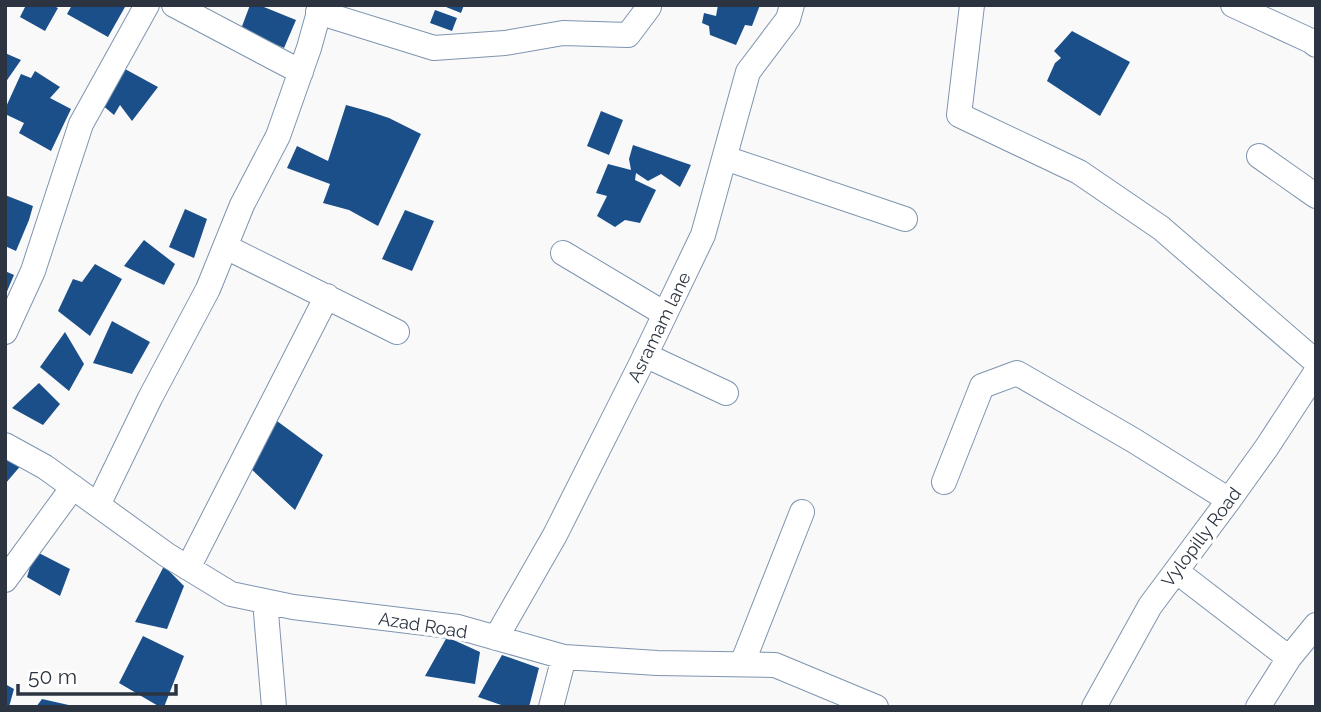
<svg xmlns="http://www.w3.org/2000/svg" width="1321" height="712" font-family="Raleway,sans-serif">
  <style>
    .building { fill: #1a4f8a }
    .lines { fill: none; stroke-linecap: round; stroke-linejoin: round }
    .minor-casing { stroke: #7e94af; stroke-width: 26 }
    .minor { stroke: #fff; stroke-width: 24 }
    .labels { text-anchor: middle; dominant-baseline: central; stroke-width: 7; stroke-linejoin: round; paint-order: stroke }
    .street-label { font-size: 18px; fill: #2b3440; stroke: #fff }
  </style>
  <rect width="100%" height="100%" fill="#f9f9f9"/>
  <!-- building -->
  <path class="building" d="M 26,5 L 52,5 L 58,8 L 45,31 L 20,17 Z
    M 72,5 L 122,5 L 125,7 L 108,37 L 67,14 Z
    M 250,5 L 259,5 L 296,20 L 284,48 L 241,29 Z
    M 441,5 L 464,5 L 461,13 Z
    M 718,5 L 760,5 L 752,26 L 745,25 L 736,45 L 710,35 L 709,26 L 702,23 L 704,13 L 716,16 Z
    M 435,10 L 457,18 L 452,31 L 430,23 Z
    M 1072,31 L 1130,62 L 1100,116 L 1047,81 L 1055,63 L 1061,58 L 1054,51 Z
    M 5,53 L 21,60 L 5,83 Z
    M 125,69 L 158,87 L 132,121 L 120,105 L 114,115 L 101,104 Z
    M 35,71 L 60,87 L 50,98 L 71,109 L 51,151 L 19,133 L 24,123 L 5,114 L 5,109 L 21,74 L 31,78 Z
    M 346,105 L 368,111 L 389,118 L 421,134 L 378,226 L 349,210 L 323,203 L 330,184 L 287,168 L 297,146 L 328,161 Z
    M 601,111 L 623,120 L 609,155 L 587,146 Z
    M 633,145 L 691,165 L 680,187 L 661,174 L 648,181 L 636,173 L 635,180 L 656,190 L 640,223 L 625,220 L 615,227 L 597,216 L 607,196 L 596,193 L 608,164 L 631,170 L 629,159 Z
    M 5,195 L 33,206 L 29,220 L 16,251 L 5,246 Z
    M 185,209 L 207,219 L 194,258 L 169,247 Z
    M 405,210 L 434,221 L 412,271 L 382,259 Z
    M 144,240 L 175,264 L 164,285 L 124,266 Z
    M 95,264 L 122,279 L 90,336 L 58,311 L 73,279 L 82,282 Z
    M 5,271 L 14,275 L 5,296 Z
    M 112,321 L 150,342 L 132,374 L 93,363 Z
    M 65,332 L 84,364 L 69,391 L 40,367 Z
    M 39,383 L 60,404 L 43,425 L 12,408 Z
    M 277,421 L 323,455 L 295,510 L 249,467 Z
    M 5,452 L 23,463 L 5,484 Z
    M 35,551 L 70,569 L 60,596 L 27,577 Z
    M 164,566 L 184,586 L 167,629 L 135,622 Z
    M 143,636 L 184,656 L 164,707 L 160,707 L 119,683 Z
    M 447,637 L 480,652 L 475,684 L 425,676 Z
    M 502,655 L 539,668 L 529,707 L 507,707 L 478,697 Z
    M 5,684 L 14,689 L 9,707 L 5,707 Z
    M 42,699 L 73,706 L 73,707 L 36,707 Z"/>
  <g class="lines">
    <!-- minor casing -->
    <g class="minor-casing">
      <path id="minor" d="M 174,5 L 301,72
        M 972,5 L 959,115 L 1079,172 L 1161,228 L 1316,362
        M 1233,5 L 1311,41 L 1316,45
        M 318,12 L 434,48 L 505,43 L 563,33 L 628,35 L 649,7
        M 1259,156 L 1316,196
        M 725,158 L 905,219
        M 226,247 L 397,332
        M 563,253 L 665,314
        M 5,332 L 33,271 L 81,124 L 147,5
        M 645,355 L 726,393
        M 5,445 L 45,467 L 167,555 L 231,594 L 293,607 L 458,627 L 564,657 L 657,663 L 775,665 L 876,707
        M 944,482 L 982,386 L 1017,373 L 1133,440 L 1229,500
        M 98,505 L 150,398 L 208,289 L 242,205 L 278,136 L 309,48 L 321,5
        M 188,568 L 327,296
        M 1176,571 L 1289,658
        M 5,580 L 73,487
        M 265,601 L 274,707
        M 496,638 L 555,535 L 641,364 L 703,235 L 748,72 L 788,19 L 792,5
        M 742,664 L 802,512
        M 551,707 L 564,657
        M 1094,707 L 1150,606 L 1229,500 L 1267,447 L 1316,372
        M 1258,707 L 1289,658 L 1316,625"/>
    </g>
    <!-- minor -->
    <use href="#minor" class="minor"/>
  </g>
  <g class="labels">
    <!-- street labels -->
    <g class="street-label">
      <text transform="translate(659 327) rotate(-64)">Asramam lane</text>
      <text transform="translate(1201 537) rotate(-53)">Vylopilly Road</text>
      <text transform="translate(423 625) rotate(9)">Azad Road</text>
    </g>
  </g>
  <!-- border -->
  <rect width="1321" height="712" fill="none" stroke="#2b3440" stroke-width="14"/>
  <!-- scale -->
  <path d="M18 684v10h158v-10" fill="none" stroke="#2b3440" stroke-width="3.5"/>
  <text x="28" y="684" font-size="21" fill="#2b3440" stroke="#ffffff" stroke-width="5" paint-order="stroke">50 m</text>
</svg>
